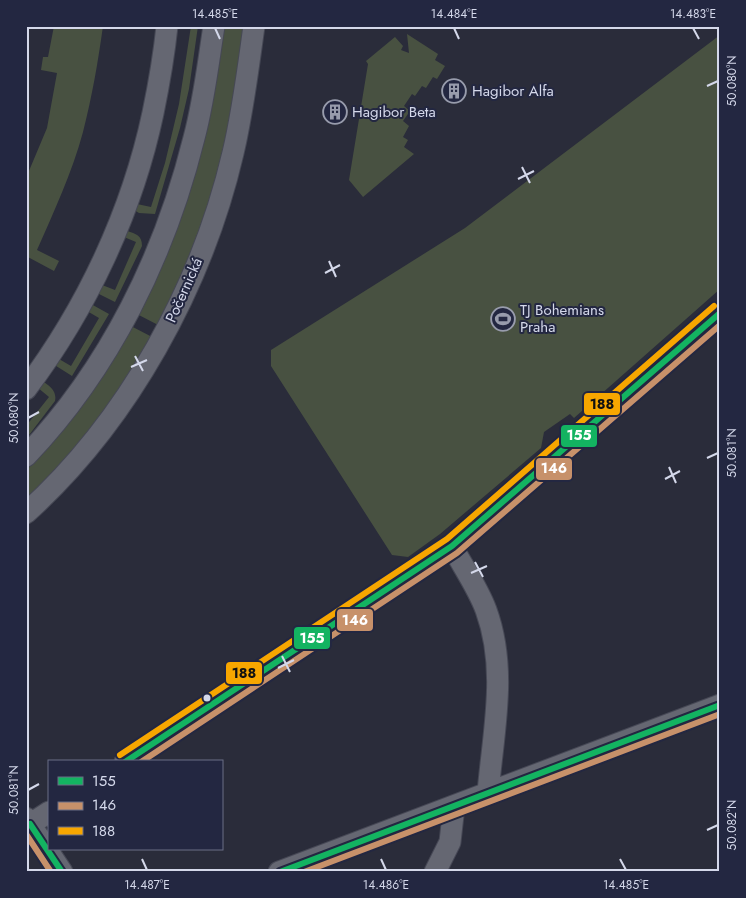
<svg xmlns="http://www.w3.org/2000/svg" width="746" height="898" font-family="Jost,sans-serif">
  <style>
    .green { fill: #485141 }
    .lines { fill: none; stroke-linecap: round; stroke-linejoin: round }
    .minor-casing { stroke: #464855; stroke-width: 23 }
    .minor { stroke: #656772; stroke-width: 21 }
    .bus-1-casing { stroke: #232741; stroke-width: 10 }
    .bus-2-casing { stroke: #232741; stroke-width: 10 }
    .bus-3-casing { stroke: #232741; stroke-width: 10 }
    .bus-1 { stroke: #13b361; stroke-width: 6 }
    .bus-2 { stroke: #c7916a; stroke-width: 6 }
    .bus-3 { stroke: #f7a600; stroke-width: 6 }
    .ticks { fill: none; stroke: #d4d8ea; stroke-width: 2 }
    .bus-dot { fill: #d4d8ea; stroke: #232741; stroke-width: 2 }
    .labels { text-anchor: middle; dominant-baseline: central; stroke-width: 4; stroke-linejoin: round; paint-order: stroke }
    .poi-label { font-size: 15px; fill: #d4d8ea; stroke: #232741; text-anchor: start }
    .street-label { font-size: 15px; fill: #d4d8ea; stroke: #232741 }
    .line-badge { stroke: #232741; stroke-width: 2 }
    .badge-label { font-size: 14px; text-anchor: middle; font-weight: bold; fill: #fff }
    .pale-badge-label { font-size: 14px; text-anchor: middle; font-weight: bold; fill: #111 }
    .neatline { fill: none; stroke: #d4d8ea; stroke-width: 2 }
    .ticks-label { font-size: 12px; text-anchor: middle; fill: #d4d8ea }
  </style>
  <rect width="100%" height="100%" fill="#2a2c3a"/>
  <!-- green -->
  <path class="green" d="M 54,26 L 103,26 C 98,62 92,97 83,132 C 72,173 54,211 37,250 L 59,261 L 54,271 L 26,256 L 26,178 L 47,128 L 57,73 L 41,70 L 43,57 L 48,57 Z
    M 191,26 L 198,26 L 189,89 L 180,128 L 155,214 L 139,213 L 134,210 L 137,204 L 151,207 L 165,163 L 179,104 Z
    M 220,26 L 248,26 L 217,190 L 160,326 L 135,313 Z
    M 407,34 L 438,54 L 435,60 L 445,66 L 437,79 L 433,77 L 426,88 L 422,86 L 415,96 L 412,94 L 404,106 L 410,111 L 403,121 L 409,126 L 403,137 L 408,140 L 404,147 L 414,154 L 363,197 L 349,180 L 368,64 L 366,61 L 395,37 L 403,46 L 401,50 L 409,53 Z
    M 720,35 L 720,289 L 574,418 L 570,414 L 544,432 L 541,448 L 440,534 L 408,557 L 392,555 L 271,366 L 271,350 L 465,228 Z
    M 127,231 C 136,234 142,235 142,246 L 115,302 L 97,293 L 102,285 L 115,290 L 136,242 L 124,237 Z
    M 91,304 L 109,314 L 72,376 L 53,364 L 59,359 L 71,366 L 99,318 L 87,311 Z
    M 129,325 L 154,338 L 111,407 L 26,502 L 26,471 L 58,435 Z
    M 44,382 C 51,387 57,392 55,401 L 26,439 L 26,426 L 49,397 L 37,387 Z"/>
  <g class="lines">
    <!-- minor casing -->
    <g class="minor-casing">
      <path id="minor" d="M 26,389 C 87,308 132,212 153,113 C 159,84 164,55 167,26
        M 26,456 C 110,368 165,255 194,138 C 204,101 208,64 214,26
        M 26,513 C 128,421 202,286 233,153 C 243,111 248,69 254,26
        M 452,546 C 463,567 478,588 486,610 C 508,670 493,732 488,793
        M 125,762 L 452,546 L 720,313
        M 26,818 L 62,872
        M 26,827 L 49,812
        M 279,872 L 720,705
        M 435,872 L 450,842 L 454,806"/>
    </g>
    <!-- minor -->
    <use href="#minor" class="minor"/>
    <!-- bus-1 casing -->
    <g class="bus-1-casing">
      <path id="bus-1" d="M 125,762 L 452,546 L 720,313
        M 30,824 L 62,872
        M 280,872 L 720,705"/>
    </g>
    <!-- bus-2 casing -->
    <g class="bus-2-casing">
      <path id="bus-2" d="M 141,762 L 457,553 L 720,325
        M 26,834 L 51,872
        M 304,872 L 720,714"/>
    </g>
    <!-- bus-3 casing -->
    <g class="bus-3-casing">
      <path id="bus-3" d="M 120,755 L 447,539 L 714,306"/>
    </g>
    <!-- bus-1 -->
    <use href="#bus-1" class="bus-1"/>
    <!-- bus-2 -->
    <use href="#bus-2" class="bus-2"/>
    <!-- bus-3 -->
    <use href="#bus-3" class="bus-3"/>
  </g>
  <!-- ticks -->
  <path class="ticks" d="M 215,28 L 220,39M 454,28 L 459,39M 693,28 L 699,39M 707,86 L 718,81M 522,167 L 530,183M 518,179 L 534,171M 329,261 L 336,277M 325,273 L 340,265M 135,356 L 143,371M 131,367 L 147,360M 28,418 L 39,412M 707,458 L 718,453M 669,467 L 676,483M 665,479 L 680,471M 475,562 L 483,577M 471,573 L 487,566M 282,656 L 290,672M 278,668 L 294,660M 28,790 L 39,784M 707,830 L 718,825M 142,859 L 147,870M 381,859 L 386,870M 620,859 L 626,870"/>
  <!-- icons -->
  <defs>
    <g id="building-ring" transform="scale(1.25)"><circle r="9.5" fill="#232741" stroke="#989cac" stroke-width="1.5"/><path d="M-4-6H4V6H1V3H-1V6H-4ZM-2.5-4.3h1.7v1.8h-1.7ZM.8-4.3h1.7v1.8H.8ZM-2.5-1h1.7V.8h-1.7ZM.8-1h1.7V.8H.8Z" fill="#989cac"/></g>
    <g id="stadium-ring" transform="scale(1.25)"><circle r="9.5" fill="#232741" stroke="#989cac" stroke-width="1.5"/><path d="M0-5a6.5 5 0 1 0 0 10a6.5 5 0 1 0 0-10ZM-3.5-1.8h7v3.6h-7Z" fill="#989cac"/></g>
  </defs>
  <g fill-rule="evenodd">
    <use href="#building-ring" x="454" y="91"/>
    <use href="#building-ring" x="335" y="112"/>
    <use href="#stadium-ring" x="503" y="319"/>
  </g>
  <!-- markers -->
  <circle class="bus-dot" cx="207" cy="698" r="4.5"/>
  <g class="labels">
    <!-- poi labels -->
    <g class="poi-label">
      <text x="472" y="91">Hagibor Alfa</text>
      <text x="352" y="112">Hagibor Beta</text>
      <text x="520" y="310">TJ Bohemians<tspan x="520" dy="17">Praha</tspan></text>
    </g>
    <!-- street labels -->
    <g class="street-label">
      <text transform="translate(184 290) rotate(-66)">Počernická</text>
    </g>
  </g>
  <g class="line-badge">
    <rect x="583" y="392" width="38" height="24" rx="5" fill="#f7a600"/>
    <rect x="560" y="424" width="38" height="24" rx="5" fill="#13b361"/>
    <rect x="535" y="457" width="38" height="24" rx="5" fill="#c7916a"/>
    <rect x="336" y="608" width="38" height="24" rx="5" fill="#c7916a"/>
    <rect x="293" y="626" width="38" height="24" rx="5" fill="#13b361"/>
    <rect x="225" y="661" width="38" height="24" rx="5" fill="#f7a600"/>
  </g>
  <g class="badge-label">
    <text x="579" y="440">155</text>
    <text x="554" y="473">146</text>
    <text x="355" y="625">146</text>
    <text x="312" y="643">155</text>
  </g>
  <g class="pale-badge-label">
    <text x="602" y="409">188</text>
    <text x="244" y="678">188</text>
  </g>
  <!-- border -->
  <rect width="746" height="898" fill="none" stroke="#232741" stroke-width="55"/>
  <!-- legend -->
  <rect x="48" y="760" width="175" height="90" fill="#232741" stroke="#6a6e85"/>
  <rect x="58" y="777" width="25" height="8" fill="#13b361" stroke="#6a6e85"/>
  <text x="92" y="786" font-size="15" fill="#d4d8ea">155</text>
  <rect x="58" y="802" width="25" height="8" fill="#c7916a" stroke="#6a6e85"/>
  <text x="92" y="810" font-size="15" fill="#d4d8ea">146</text>
  <rect x="58" y="827" width="25" height="8" fill="#f7a600" stroke="#6a6e85"/>
  <text x="92" y="836" font-size="15" fill="#d4d8ea">188</text>
  <rect x="28" y="28" width="690" height="842" class="neatline"/>
  <g class="ticks-label">
    <text x="215" y="18">14.485°E</text>
    <text x="454" y="18">14.484°E</text>
    <text x="693" y="18">14.483°E</text>
    <text transform="translate(732 81) rotate(-90)" y="4">50.080°N</text>
    <text transform="translate(14 418) rotate(-90)" y="4">50.080°N</text>
    <text transform="translate(732 453) rotate(-90)" y="4">50.081°N</text>
    <text transform="translate(14 790) rotate(-90)" y="4">50.081°N</text>
    <text transform="translate(732 825) rotate(-90)" y="4">50.082°N</text>
    <text x="147" y="889">14.487°E</text>
    <text x="386" y="889">14.486°E</text>
    <text x="626" y="889">14.485°E</text>
  </g>
</svg>
